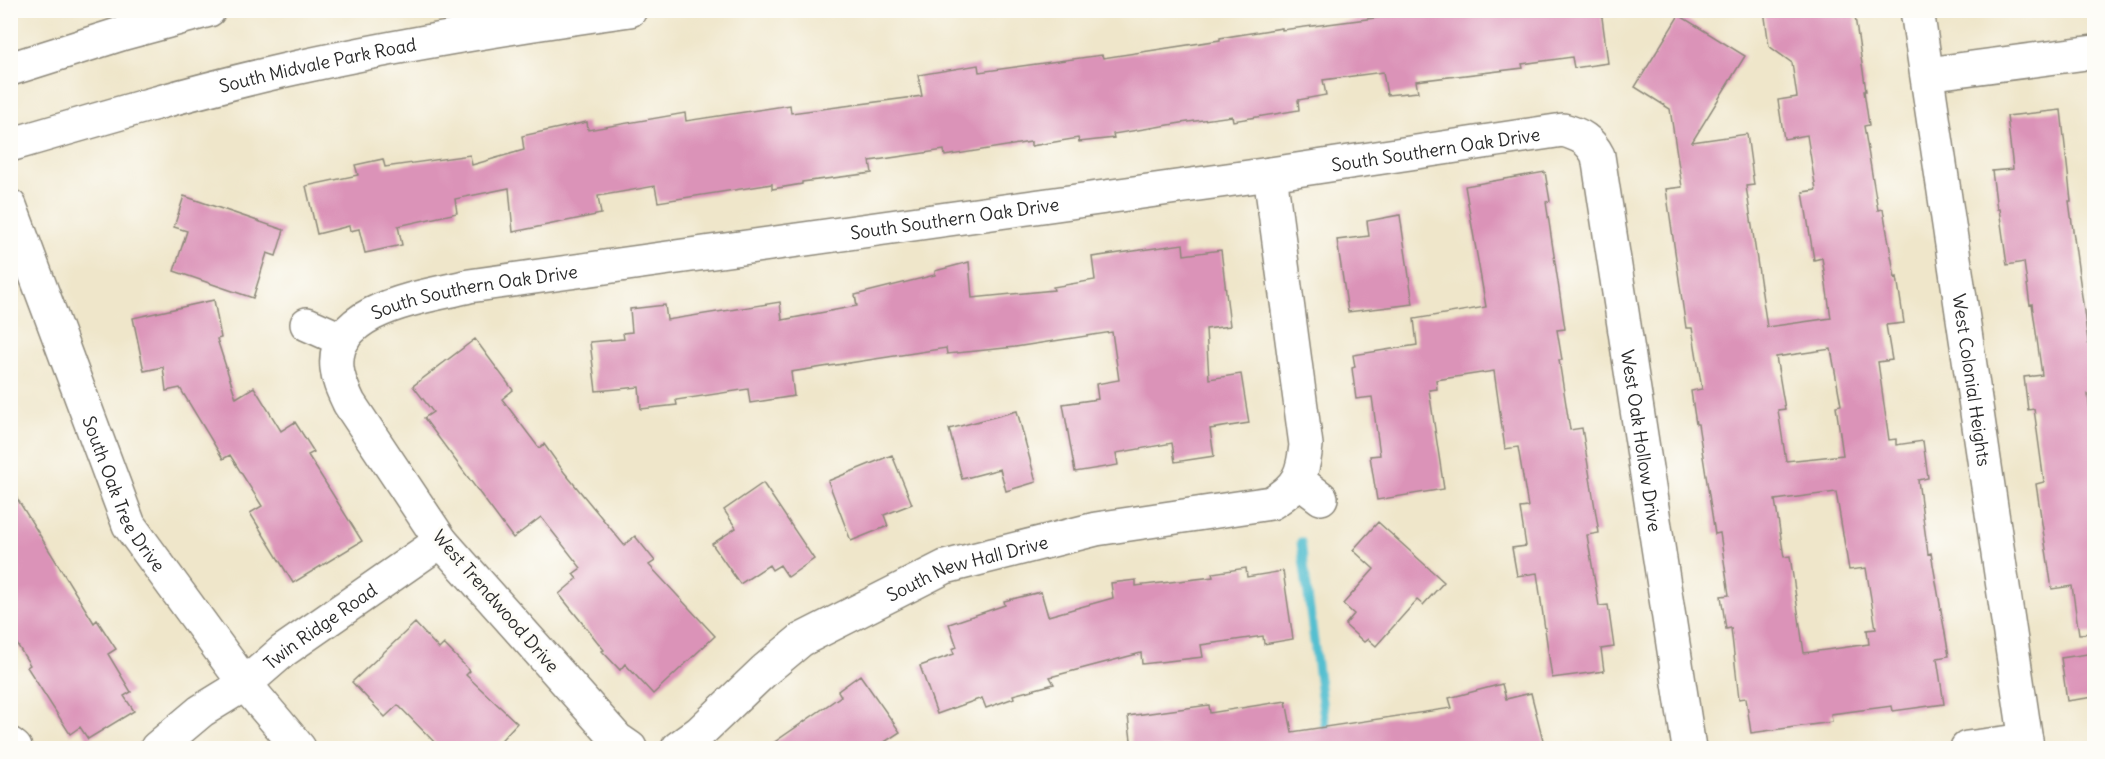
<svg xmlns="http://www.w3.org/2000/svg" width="2105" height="759" font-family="Delius,sans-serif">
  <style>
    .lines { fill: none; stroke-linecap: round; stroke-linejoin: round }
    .stream { stroke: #54bfd0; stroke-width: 9 }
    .building { fill: #db93b8; fill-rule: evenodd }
    .minor-casing { stroke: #8d887a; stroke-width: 36 }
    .major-casing { stroke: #8d887a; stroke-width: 36 }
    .minor { stroke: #fff; stroke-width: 33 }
    .major { stroke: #fff; stroke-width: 33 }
    .labels { text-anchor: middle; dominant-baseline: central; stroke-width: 6; stroke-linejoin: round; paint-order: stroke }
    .street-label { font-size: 18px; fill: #2b2b2b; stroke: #fdfcf7 }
  </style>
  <rect width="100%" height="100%" fill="#fdfcf7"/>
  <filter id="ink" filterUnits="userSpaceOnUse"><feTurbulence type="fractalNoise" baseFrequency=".0167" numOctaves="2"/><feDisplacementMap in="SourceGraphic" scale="12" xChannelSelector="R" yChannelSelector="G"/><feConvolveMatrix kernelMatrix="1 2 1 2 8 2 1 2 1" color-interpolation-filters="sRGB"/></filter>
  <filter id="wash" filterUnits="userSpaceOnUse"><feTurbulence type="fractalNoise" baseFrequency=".008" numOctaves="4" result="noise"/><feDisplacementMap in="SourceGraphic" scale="24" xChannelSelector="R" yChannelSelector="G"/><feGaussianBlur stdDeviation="1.35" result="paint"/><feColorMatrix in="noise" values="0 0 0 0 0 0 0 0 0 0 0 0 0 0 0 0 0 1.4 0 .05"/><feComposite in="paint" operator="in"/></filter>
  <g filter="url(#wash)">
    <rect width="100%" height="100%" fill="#efe6ca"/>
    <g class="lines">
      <!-- stream -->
      <path class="stream" d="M 1301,542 L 1328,748"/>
    </g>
    <g id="blocks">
      <!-- building -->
      <path class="building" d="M 1381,10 L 1601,10 L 1608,63 L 1574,68 L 1572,57 L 1522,64 L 1523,68 L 1416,81 L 1418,92 L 1387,95 L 1383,72 L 1323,80 L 1326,95 L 1298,100 L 1299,110 L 1233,121 L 1232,116 L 1181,123 L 1113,134 L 1114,138 L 1079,142 L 1078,138 L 1031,146 L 1031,142 L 945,156 L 944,150 L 870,161 L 872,173 L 802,182 L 802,184 L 772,189 L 772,184 L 658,202 L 655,186 L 598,196 L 601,214 L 513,232 L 509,188 L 455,199 L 457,213 L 398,226 L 402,245 L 365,253 L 359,229 L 350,231 L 349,226 L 317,234 L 306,186 L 358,175 L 355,165 L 383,159 L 385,167 L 470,155 L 472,165 L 524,150 L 522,136 L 587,122 L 588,130 L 685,113 L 686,121 L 790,105 L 791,113 L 922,96 L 918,75 L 978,65 L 979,72 L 1102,55 L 1103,58 L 1220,40 L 1220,38 L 1282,28 L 1282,30 L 1382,17 Z
        M 1764,10 L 1854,10 L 1866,91 L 1864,91 L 1869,125 L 1864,126 L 1878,210 L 1883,209 L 1895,278 L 1897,277 L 1904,323 L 1886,325 L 1892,360 L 1878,362 L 1889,440 L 1896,439 L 1896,445 L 1923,441 L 1928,478 L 1918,480 L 1928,554 L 1931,553 L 1949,656 L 1937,658 L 1944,704 L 1893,711 L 1892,706 L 1831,714 L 1832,722 L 1751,733 L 1746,698 L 1739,699 L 1731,628 L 1726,629 L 1721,596 L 1729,595 L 1720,533 L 1715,534 L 1698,424 L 1696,424 L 1691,391 L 1702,389 L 1692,328 L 1686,328 L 1666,189 L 1682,187 L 1670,109 L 1635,87 L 1679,15 L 1745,56 L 1692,142 L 1747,134 L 1754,185 L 1746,186 L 1767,327 L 1831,318 L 1822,258 L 1814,260 L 1803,192 L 1816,190 L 1807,135 L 1784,139 L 1778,100 L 1797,97 L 1792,63 L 1769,46 ZM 1831,349 L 1841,405 L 1836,406 L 1843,455 L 1786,461 L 1778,410 L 1785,409 L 1776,357 ZM 1836,492 L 1849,570 L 1866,568 L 1876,629 L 1867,630 L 1869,644 L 1804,653 L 1790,556 L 1784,557 L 1775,500 Z
        M 2061,110 L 2071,201 L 2069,201 L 2089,348 L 2094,347 L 2094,393 L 2088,394 L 2094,444 L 2094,633 L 2079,634 L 2072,586 L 2052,589 L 2036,484 L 2044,482 L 2034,409 L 2028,410 L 2024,377 L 2042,375 L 2032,304 L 2030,305 L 2024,262 L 2007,265 L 1999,209 L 1997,209 L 1992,171 L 2013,169 L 2007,116 Z
        M 1545,172 L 1550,201 L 1546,202 L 1565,329 L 1557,330 L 1562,360 L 1559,360 L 1570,430 L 1582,428 L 1599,533 L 1587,535 L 1599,606 L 1608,605 L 1614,647 L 1601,649 L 1604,671 L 1552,678 L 1537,573 L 1517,576 L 1512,548 L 1526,546 L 1520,508 L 1528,507 L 1518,447 L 1505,449 L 1494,371 L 1436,380 L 1437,389 L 1429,390 L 1444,489 L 1377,500 L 1370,456 L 1380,455 L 1372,397 L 1356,399 L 1352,368 L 1355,367 L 1353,355 L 1417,345 L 1414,319 L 1486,307 L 1465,186 Z
        M 184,196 L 284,230 L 276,256 L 267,253 L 253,298 L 174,271 L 187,231 L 174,227 Z
        M 1400,215 L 1413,304 L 1348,312 L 1337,240 L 1369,236 L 1367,221 Z
        M 1183,244 L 1184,255 L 1221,250 L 1230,326 L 1206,329 L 1209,379 L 1241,374 L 1249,423 L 1210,429 L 1214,456 L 1175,462 L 1172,443 L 1116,453 L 1118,465 L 1075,472 L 1063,404 L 1098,399 L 1096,384 L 1119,380 L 1112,332 L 1015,347 L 947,354 L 946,348 L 791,372 L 794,396 L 750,403 L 748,389 L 676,400 L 677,405 L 641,409 L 639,387 L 596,391 L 590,342 L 624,339 L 623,333 L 632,332 L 630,309 L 665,305 L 667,320 L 780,302 L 782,320 L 857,306 L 855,295 L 935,275 L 935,271 L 969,262 L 972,298 L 1054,290 L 1053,287 L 1095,280 L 1092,257 Z
        M 214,300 L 221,338 L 217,339 L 236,398 L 254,387 L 281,431 L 295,422 L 314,452 L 308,455 L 362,541 L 293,583 L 250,513 L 262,506 L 230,455 L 223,459 L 180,388 L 166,391 L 163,367 L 144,371 L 133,318 Z
        M 475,339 L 513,390 L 502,399 L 539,448 L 544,444 L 564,472 L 624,545 L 635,536 L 655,561 L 649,565 L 715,636 L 653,694 L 625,664 L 620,670 L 602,651 L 604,650 L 559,594 L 577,579 L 573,574 L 581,568 L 541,517 L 513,538 L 424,418 L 433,412 L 413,386 Z
        M 1017,411 L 1036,482 L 1006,491 L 1000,469 L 962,479 L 949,429 Z
        M 892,455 L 912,504 L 884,515 L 888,526 L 851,541 L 828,481 Z
        M 763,483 L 814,559 L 788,577 L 780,565 L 772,570 L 769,565 L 740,584 L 712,544 L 736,528 L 724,510 Z
        M 10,487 L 94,623 L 97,620 L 116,649 L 108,654 L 131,692 L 124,696 L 134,711 L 88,739 L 80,727 L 70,734 L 27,667 L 30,665 L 10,633 Z
        M 1378,522 L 1444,582 L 1423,605 L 1417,600 L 1376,646 L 1368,639 L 1364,642 L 1345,625 L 1354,614 L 1343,604 L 1374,569 L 1353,550 Z
        M 1246,568 L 1247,577 L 1283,571 L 1293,639 L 1264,644 L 1263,636 L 1201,645 L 1203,657 L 1142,664 L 1141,653 L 1050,677 L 1054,684 L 1013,695 L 1014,698 L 986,708 L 982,698 L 937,714 L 920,666 L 954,654 L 952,649 L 957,647 L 949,624 L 1005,605 L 1004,601 L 1041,592 L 1048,616 L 1113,598 L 1111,583 L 1136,580 L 1136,586 L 1213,577 L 1212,573 Z
        M 415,623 L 439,649 L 444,644 L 470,671 L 466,675 L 517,723 L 494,748 L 440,748 L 398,705 L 385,717 L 352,682 Z
        M 2094,653 L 2094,697 L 2067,701 L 2061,658 Z
        M 860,675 L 900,732 L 880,745 L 871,748 L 766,748 L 841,696 L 838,691 Z
        M 1502,684 L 1506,699 L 1531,693 L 1545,748 L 1132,748 L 1128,716 L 1209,705 L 1210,713 L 1286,701 L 1292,732 L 1452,708 L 1449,698 Z"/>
    </g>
  </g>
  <g filter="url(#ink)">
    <use href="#blocks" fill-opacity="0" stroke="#8d887a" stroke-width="1.5"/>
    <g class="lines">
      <!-- minor casing -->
      <g class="minor-casing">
        <g id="minor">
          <path id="s1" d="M 1917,10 L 2027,748"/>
          <path d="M 1927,74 L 2094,52"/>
          <path id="s2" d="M 10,206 L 129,525 L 245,684 L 299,748"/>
          <path d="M 307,324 L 343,340"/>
          <path d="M 1297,480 L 1321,498"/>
          <path d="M 10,744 L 15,748"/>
          <path id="s3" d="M 157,748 L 201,711 L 245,684 L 283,651 L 441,541"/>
          <path id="s4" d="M 630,748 L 617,739 L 441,541 L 349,403 C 344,392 338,381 337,368 C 331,307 426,297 469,286 L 1270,174 L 1563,130 C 1581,135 1590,140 1598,156 L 1689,748"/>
          <path id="s5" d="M 678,748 L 700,732 L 765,670 L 801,640 L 945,567 L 1096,529 L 1271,503 C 1298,487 1303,475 1306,445 L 1270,174"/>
          <path d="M 1967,748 L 2026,740"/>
        </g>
      </g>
      <!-- major casing -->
      <g class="major-casing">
        <g id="major">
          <path d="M 10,69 L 124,33 L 209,10"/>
          <path id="s6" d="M 10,145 C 102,118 194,91 286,70 C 400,44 515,26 630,10"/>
        </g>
      </g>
      <!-- minor -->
      <use href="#minor" class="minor"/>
      <!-- major -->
      <use href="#major" class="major"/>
    </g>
  </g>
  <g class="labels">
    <!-- street labels -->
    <g class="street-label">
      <text stroke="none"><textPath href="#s6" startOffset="318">South Midvale Park Road</textPath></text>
      <text stroke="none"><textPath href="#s4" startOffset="1630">South Southern Oak Drive</textPath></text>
      <text stroke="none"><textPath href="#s4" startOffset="1144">South Southern Oak Drive</textPath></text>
      <text stroke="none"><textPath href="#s4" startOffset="658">South Southern Oak Drive</textPath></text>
      <text stroke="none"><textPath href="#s1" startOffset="374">West Colonial Heights</textPath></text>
      <text stroke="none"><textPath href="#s4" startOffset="2092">West Oak Hollow Drive</textPath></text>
      <text stroke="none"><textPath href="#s2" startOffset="310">South Oak Tree Drive</textPath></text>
      <text stroke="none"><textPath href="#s5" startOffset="346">South New Hall Drive</textPath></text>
      <text transform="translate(496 601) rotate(49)">West Trendwood Drive</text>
      <text stroke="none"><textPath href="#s3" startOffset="204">Twin Ridge Road</textPath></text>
    </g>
  </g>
  <!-- margin -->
  <rect width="2105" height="759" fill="none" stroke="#fdfcf7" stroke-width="36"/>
</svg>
